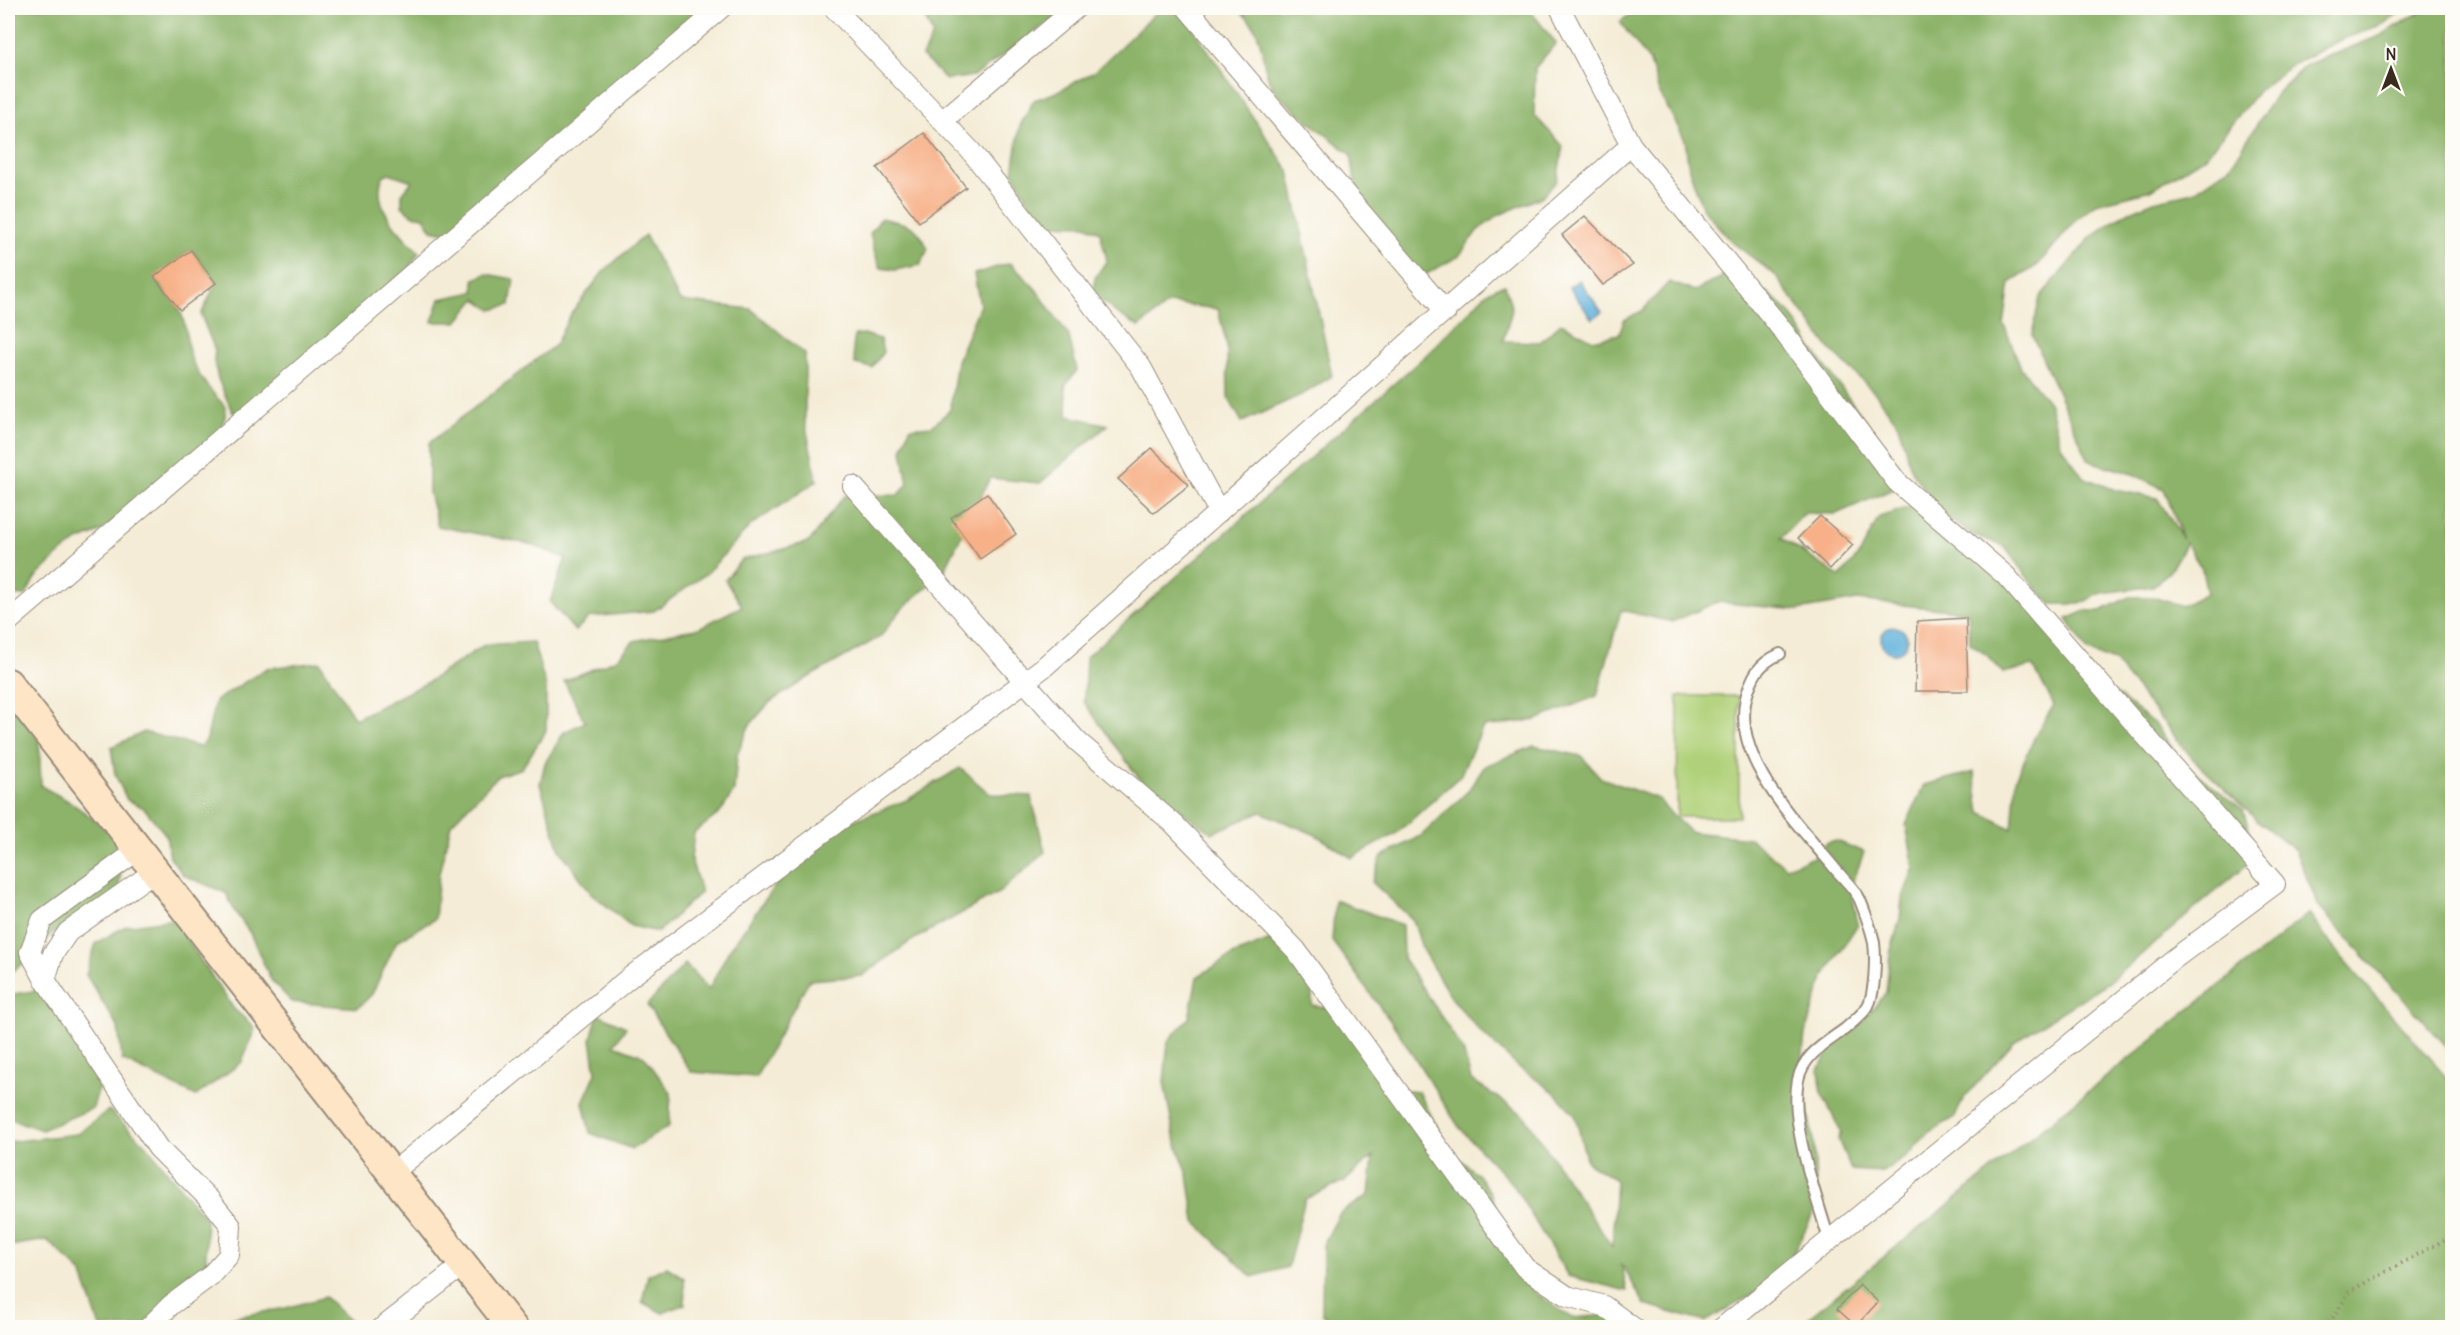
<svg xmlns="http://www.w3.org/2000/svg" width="2460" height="1335" font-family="Delius,sans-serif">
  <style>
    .green { fill: #b0d179; stroke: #767e4c; stroke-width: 1.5 }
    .forest { fill: #8cb369; stroke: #646e44; stroke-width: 1.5 }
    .water { fill: #61b1dc; stroke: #4e6e7d; stroke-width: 1.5 }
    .building { fill: #f7b087 }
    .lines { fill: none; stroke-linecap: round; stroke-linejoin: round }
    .lane-casing { stroke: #988b7a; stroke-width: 14 }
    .street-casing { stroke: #988b7a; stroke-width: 22 }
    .secondary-casing { stroke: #988b7a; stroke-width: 32 }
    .path { stroke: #988b7a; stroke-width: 4; stroke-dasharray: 1.5 4.5; stroke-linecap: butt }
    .lane { stroke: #fff; stroke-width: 10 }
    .street { stroke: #fff; stroke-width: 20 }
    .secondary { stroke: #fde5c5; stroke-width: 28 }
  </style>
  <rect width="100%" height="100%" fill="#fdfcf7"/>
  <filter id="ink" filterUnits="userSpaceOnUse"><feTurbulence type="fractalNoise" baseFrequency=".0167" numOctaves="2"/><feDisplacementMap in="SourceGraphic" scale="12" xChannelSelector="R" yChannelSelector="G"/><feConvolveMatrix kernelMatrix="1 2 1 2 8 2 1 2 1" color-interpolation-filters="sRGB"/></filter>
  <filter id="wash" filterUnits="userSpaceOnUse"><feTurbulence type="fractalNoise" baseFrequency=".008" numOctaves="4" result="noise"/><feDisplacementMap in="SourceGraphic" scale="24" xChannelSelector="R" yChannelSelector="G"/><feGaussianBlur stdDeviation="1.35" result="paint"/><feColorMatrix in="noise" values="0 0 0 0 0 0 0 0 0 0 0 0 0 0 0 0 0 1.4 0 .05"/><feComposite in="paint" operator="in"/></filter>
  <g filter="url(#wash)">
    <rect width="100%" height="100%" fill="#f4ecd6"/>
    <!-- green -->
    <path class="green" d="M 1678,696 L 1739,696 L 1739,817 L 1677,817 Z"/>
    <!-- forest -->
    <path class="forest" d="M 8,8 L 713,8 L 460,232 L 445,233 L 432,230 L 424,217 L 412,215 L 402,206 L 402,194 L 412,181 L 389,173 L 383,176 C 370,205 399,233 419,252 L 409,268 L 248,409 L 233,413 L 218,379 L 214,361 L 215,350 L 201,315 L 216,283 L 191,250 L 155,277 C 162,289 173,299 180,311 C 186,323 186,334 188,347 C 192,370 209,390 225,406 L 225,417 L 213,445 L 102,531 L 78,541 L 61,553 L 35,578 L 26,595 L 8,596 Z
      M 925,8 L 1075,8 L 1046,24 L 974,76 L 946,80 L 922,56 L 933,35 L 923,14 Z
      M 1161,8 L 1183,13 L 1289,171 L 1332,376 L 1305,393 L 1242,422 L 1228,397 L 1227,346 L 1218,309 L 1169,303 L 1139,327 L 1115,312 L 1094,294 L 1095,278 L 1107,260 L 1100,232 L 1086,225 L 1044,224 L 1033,209 L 1013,172 L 1020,126 L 1034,100 L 1057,92 L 1094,72 Z
      M 1235,8 L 1528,8 L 1556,43 L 1535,68 L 1534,115 L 1563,146 L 1557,181 L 1541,197 L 1499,215 L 1477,231 L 1459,256 L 1421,277 L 1359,209 L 1351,154 C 1331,139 1312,125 1293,108 C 1288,103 1280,98 1276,92 C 1255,64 1272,31 1235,8 Z
      M 1638,8 L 2406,8 L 2383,24 L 2340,40 L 2293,64 L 2259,90 L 2206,156 L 2151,190 L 2096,204 L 2078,218 L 2038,265 L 2010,283 L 2004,325 L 2021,368 L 2050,404 L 2060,444 L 2083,477 L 2115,490 L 2157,498 L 2183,539 L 2164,489 L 2133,474 L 2089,461 L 2032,335 L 2040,297 L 2091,237 L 2124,214 L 2154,201 L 2193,192 L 2231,166 L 2276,94 L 2306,65 L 2382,35 L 2426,8 L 2452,8 L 2452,1052 L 2319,907 L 2295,850 L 2259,822 L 2193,759 L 2114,661 L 2088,652 L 2067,619 L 2086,611 L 2101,611 L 2129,597 L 2152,597 L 2182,606 L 2207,593 L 2202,569 L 2186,543 L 2169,572 L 2153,586 L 2102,593 L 2079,604 L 2051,604 L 2033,585 L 2004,546 L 1972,534 L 1941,513 L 1912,472 L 1898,424 L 1876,394 L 1830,349 L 1775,275 L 1732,242 L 1703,209 L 1689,169 L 1685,140 L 1659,92 L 1650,62 L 1620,22 Z
      M 881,218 C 908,224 916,223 928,249 L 920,265 L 895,270 L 881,268 C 874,255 874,247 870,234 Z
      M 645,235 L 680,301 L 751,309 L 805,354 L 805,422 L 817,481 L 750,526 L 707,573 L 654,611 L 590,617 L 575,631 L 550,602 L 566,558 L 529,544 L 438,526 L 429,493 L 429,443 L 555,345 L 571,314 L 603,272 Z
      M 1010,263 L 1035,288 L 1069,336 L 1077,370 L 1065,386 L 1068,416 L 1108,425 L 1040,483 L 990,478 L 943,573 L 901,610 L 880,637 L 809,677 L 770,702 L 749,726 L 737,755 L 734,791 L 720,813 L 694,833 L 691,859 L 701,892 L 658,932 L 631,926 L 591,893 L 560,850 L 540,784 L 545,763 L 564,732 L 585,722 L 564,681 L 617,659 L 634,641 L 699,628 L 742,606 L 725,580 L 741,560 L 809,542 L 844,496 L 898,495 L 908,484 L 902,450 L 910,428 L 932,426 L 950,410 L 957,361 L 980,305 L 974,274 Z
      M 486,274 L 514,279 L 510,305 L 492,310 L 476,299 L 457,322 L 432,322 L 440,299 L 474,292 L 474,279 Z
      M 1724,276 L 1768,293 L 1791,314 L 1814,351 L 1866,422 L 1883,451 L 1893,489 L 1836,514 L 1805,513 L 1781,538 L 1840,577 L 1861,552 L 1879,517 L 1916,505 L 1980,554 L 2111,691 L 2156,725 L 2182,762 L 2243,810 L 2257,856 L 2109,982 L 2014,1042 L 1965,1097 L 1954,1118 L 1929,1132 L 1907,1156 L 1883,1172 L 1851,1170 L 1838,1139 L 1841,1132 L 1822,1094 L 1819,1070 L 1832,1042 L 1858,1026 L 1886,993 L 1890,954 L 1900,919 L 1902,900 L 1914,867 L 1906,825 L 1924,785 L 1974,772 L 1980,812 L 2012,829 L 2016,779 L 2036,734 L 2054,705 L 2033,666 L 2003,673 L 1989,657 L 1970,643 L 1968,612 L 1857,600 L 1798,610 L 1717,602 L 1672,622 L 1621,610 L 1597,696 L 1536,720 L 1483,727 L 1460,776 L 1397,833 L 1352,858 L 1316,835 L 1261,812 L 1212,833 L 1143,784 L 1084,702 L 1086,657 L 1434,348 C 1443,336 1453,328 1464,317 C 1479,303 1483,290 1505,285 L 1512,310 L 1503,341 L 1540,342 L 1561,323 L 1593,340 L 1619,334 L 1624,320 L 1642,311 L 1669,282 L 1695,291 Z
      M 864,334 L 880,339 L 883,352 L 872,368 L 855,364 L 853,349 L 855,335 Z
      M 533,642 L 546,687 L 546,731 L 522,768 L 498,776 L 451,824 L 439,873 L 435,919 L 397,941 L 372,994 L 358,1008 L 292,1002 L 271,980 L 250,933 L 234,910 L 226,893 L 183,875 L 170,857 L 166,835 L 144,808 L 127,800 L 115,774 L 111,747 L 144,732 L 200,747 L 207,739 L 215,701 L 267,668 L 320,662 L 355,719 L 428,682 L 484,645 Z
      M 8,700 L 39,740 L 41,786 L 70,802 L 113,833 L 123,862 L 116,902 L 96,920 L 52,933 L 28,959 L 8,975 Z
      M 1534,746 L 1581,756 L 1601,778 L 1659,799 L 1666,809 L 1690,832 L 1749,838 L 1786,867 L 1814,857 L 1826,843 L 1837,841 L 1864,852 L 1851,887 L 1858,924 L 1824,976 L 1805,1033 L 1801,1074 L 1814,1146 L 1817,1206 L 1781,1278 L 1705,1322 L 1645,1305 L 1621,1263 L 1627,1291 L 1568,1276 L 1514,1186 L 1459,1127 L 1399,1033 L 1332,941 L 1335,900 L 1402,925 L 1403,958 L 1463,1050 L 1471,1080 L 1524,1115 L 1612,1247 L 1616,1180 L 1587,1162 L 1575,1115 L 1554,1092 L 1517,1066 L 1478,1029 L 1450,996 L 1423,951 L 1413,920 L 1372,882 L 1382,856 L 1421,836 L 1467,792 L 1485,766 Z
      M 960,768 L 990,794 L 1031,796 L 1045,852 L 1000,892 L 911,941 L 862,976 L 809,980 L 756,1077 L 691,1072 L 647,1005 L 685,964 L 709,989 L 728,952 L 773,888 L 826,831 L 907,800 Z
      M 2309,913 L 2332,946 L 2452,1084 L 2452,1327 L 1796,1328 Z
      M 173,919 L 234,1009 L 255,1028 L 242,1062 L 196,1096 L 122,1060 L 118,1027 L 86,975 L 96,943 L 126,926 Z
      M 1276,938 L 1312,977 L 1312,1005 L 1348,1011 L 1385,1089 L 1419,1092 L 1449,1150 L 1478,1175 L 1490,1192 L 1531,1290 L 1572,1318 L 1620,1314 L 1626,1327 L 1343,1327 L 1322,1314 L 1323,1245 L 1340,1213 L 1369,1195 L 1373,1156 L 1345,1181 L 1305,1199 L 1288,1267 L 1252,1277 L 1195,1222 L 1188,1175 L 1174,1136 L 1164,1082 L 1168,1041 L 1189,1018 L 1197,977 L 1235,954 Z
      M 53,988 L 104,1067 L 93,1108 L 42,1130 L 8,1118 L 8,995 Z
      M 598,1014 L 626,1027 L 614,1045 L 644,1056 L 671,1093 L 669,1126 L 632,1149 L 590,1133 L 583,1102 L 596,1073 L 591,1039 Z
      M 109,1110 L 145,1144 L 206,1219 L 206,1271 L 173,1320 L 160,1327 L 100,1327 L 81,1272 L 47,1240 L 8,1246 L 10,1165 L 8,1142 L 77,1134 Z
      M 667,1267 L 684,1278 L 685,1304 L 662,1313 L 642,1302 L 648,1275 Z
      M 325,1297 L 356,1327 L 219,1327 L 230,1318 L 286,1308 Z"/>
    <!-- water -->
    <path class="water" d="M 1579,280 L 1602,312 L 1592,319 L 1569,287 Z
      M1881 640a13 13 0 1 1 26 0a13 13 0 1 1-26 0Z"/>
    <g id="blocks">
      <!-- building -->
      <path class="building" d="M 924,133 L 966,187 L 919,222 L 877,168 Z
        M 1585,216 L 1633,265 L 1603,285 L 1562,235 Z
        M 191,250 L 216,283 L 180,310 L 154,277 Z
        M 1152,448 L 1189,485 L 1154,513 L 1118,479 Z
        M 987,493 L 1016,534 L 980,559 L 951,518 Z
        M 1820,516 L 1853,545 L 1830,569 L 1798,538 Z
        M 1966,618 L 1968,691 L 1915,691 L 1917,621 Z
        M 1860,1285 L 1878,1302 L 1856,1326 L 1837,1309 Z"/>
    </g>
  </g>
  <g filter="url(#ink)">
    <use href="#blocks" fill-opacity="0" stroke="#988b7a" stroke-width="1.5"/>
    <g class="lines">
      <!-- lane casing -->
      <g class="lane-casing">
        <path id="lane" d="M 1780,654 C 1758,664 1752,676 1746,698 C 1732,759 1796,822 1832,865 C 1840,876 1855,888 1860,900 C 1865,913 1872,930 1874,943 C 1876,958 1875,993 1868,1006 C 1863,1014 1852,1023 1845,1029 C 1826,1043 1803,1055 1798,1080 C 1789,1124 1817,1197 1829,1240"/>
      </g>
      <!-- street casing -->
      <g class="street-casing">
        <path id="street" d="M 834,8 L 970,150 L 1141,367 L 1219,512
          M 1187,8 L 1446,312
          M 942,121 L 1076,8
          M 1631,145 L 1776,322 L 1897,482 L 2006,576 L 2275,884 L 2174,959 L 1722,1328
          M 853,486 L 1077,741 L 1174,824 L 1296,950 L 1525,1268 L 1567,1296 L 1604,1306 L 1634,1328
          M 8,622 L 721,8
          M 138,850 L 42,920 L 30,952 L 45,980 L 53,954 L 68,932 L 155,871
          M 45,980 L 158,1148 L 210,1200 L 231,1226 L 229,1255 L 210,1276 L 171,1305 L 148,1328
          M 392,1173 L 629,978 L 1044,667 L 1631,145 L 1560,8
          M 382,1328 L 464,1264"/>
      </g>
      <!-- secondary casing -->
      <g class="secondary-casing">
        <path id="secondary" d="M 8,683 L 513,1328"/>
      </g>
      <!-- path -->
      <path class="path" d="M 2326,1328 L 2350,1291 L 2452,1236"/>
      <!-- lane -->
      <use href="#lane" class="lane"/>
      <!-- street -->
      <use href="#street" class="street"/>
      <!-- secondary -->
      <use href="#secondary" class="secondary"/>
    </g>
  </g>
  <!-- margin -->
  <rect width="2460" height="1335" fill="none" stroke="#fdfcf7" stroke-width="30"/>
  <!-- north arrow -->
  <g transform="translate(2391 69)" stroke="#fdfcf7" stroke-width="4.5" paint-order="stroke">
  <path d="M0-4.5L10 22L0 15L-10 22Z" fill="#3b2a1e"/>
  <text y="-9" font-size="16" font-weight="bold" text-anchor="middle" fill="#3b2a1e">N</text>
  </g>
</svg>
